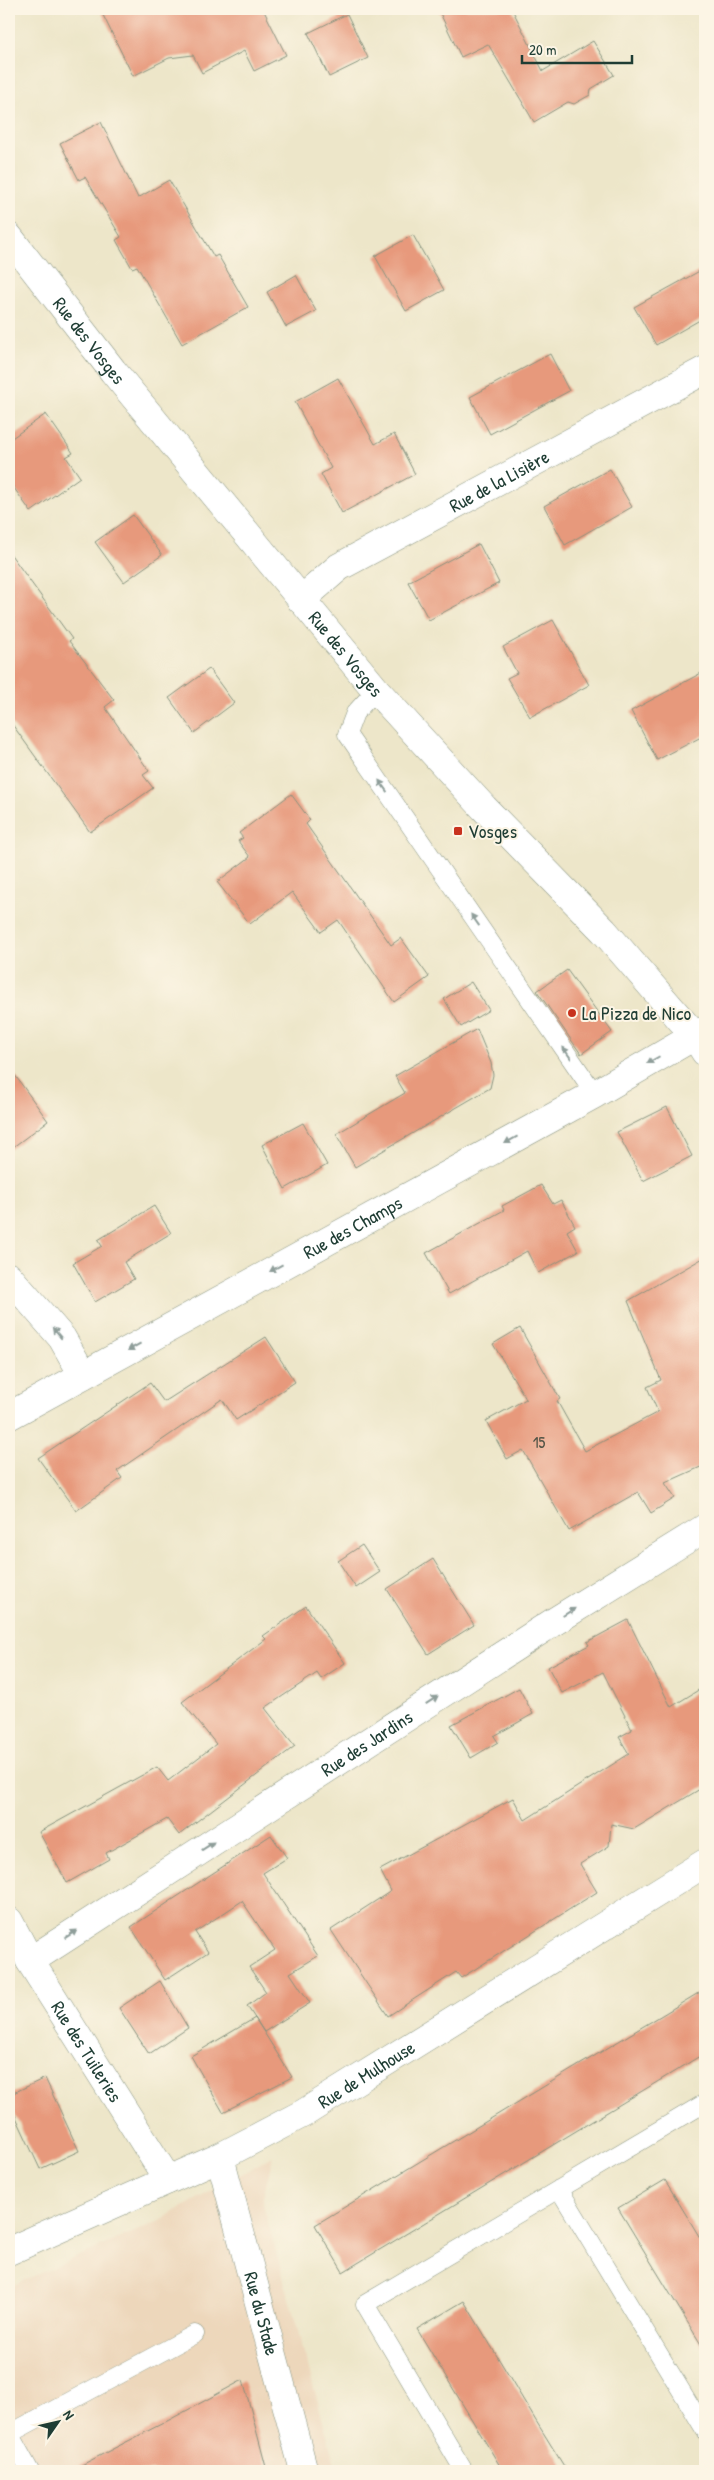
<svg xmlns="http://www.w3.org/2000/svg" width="714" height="2480" font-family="'Patrick Hand',sans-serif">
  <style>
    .built { fill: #edd7bb }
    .building { fill: #e7997c }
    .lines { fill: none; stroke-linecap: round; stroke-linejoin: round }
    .lane-casing { stroke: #86927e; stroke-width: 19 }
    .street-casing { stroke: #86927e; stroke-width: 29 }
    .secondary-casing { stroke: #86927e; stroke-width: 29 }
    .lane { stroke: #fff; stroke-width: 18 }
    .street { stroke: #fff; stroke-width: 28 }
    .secondary { stroke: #fff; stroke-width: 28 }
    .oneway { fill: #8f9e9a }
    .poi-dot { fill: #c8321e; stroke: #fcf5e5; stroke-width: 2 }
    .labels { text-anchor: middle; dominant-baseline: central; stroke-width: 4; stroke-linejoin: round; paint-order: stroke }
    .number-label { font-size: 16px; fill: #515446 }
    .street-label { font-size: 19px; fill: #1f3d34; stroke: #fcf5e5 }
    .poi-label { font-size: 19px; fill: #1f3d34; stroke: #fcf5e5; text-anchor: start }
  </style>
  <rect width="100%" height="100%" fill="#fcf5e5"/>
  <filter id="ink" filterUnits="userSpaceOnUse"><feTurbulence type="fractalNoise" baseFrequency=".02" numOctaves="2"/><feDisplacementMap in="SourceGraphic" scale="10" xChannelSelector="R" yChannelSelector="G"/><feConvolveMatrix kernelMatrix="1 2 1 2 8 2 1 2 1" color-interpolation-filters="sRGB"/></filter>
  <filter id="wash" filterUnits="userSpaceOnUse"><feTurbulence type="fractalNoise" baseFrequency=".0096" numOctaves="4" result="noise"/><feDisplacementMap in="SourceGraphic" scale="20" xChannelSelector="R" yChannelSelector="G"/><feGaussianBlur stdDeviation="1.12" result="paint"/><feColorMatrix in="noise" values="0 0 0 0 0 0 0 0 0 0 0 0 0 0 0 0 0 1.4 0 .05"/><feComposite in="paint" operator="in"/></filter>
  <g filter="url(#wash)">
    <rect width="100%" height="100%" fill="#ede6c9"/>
    <!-- built -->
    <path class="built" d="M 273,2156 L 262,2201 L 337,2471 L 9,2471 L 9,2287 L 157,2222 Z"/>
    <g id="blocks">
      <!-- building -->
      <path class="building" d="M 100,9 L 263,9 L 286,55 L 254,71 L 244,51 L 202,73 L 193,55 L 169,58 L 133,76 Z
        M 438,9 L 512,9 L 543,71 L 593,41 L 614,75 L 591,89 L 590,95 L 574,104 L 568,102 L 534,122 L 488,44 L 461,57 Z
        M 347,14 L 368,58 L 329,77 L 308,33 Z
        M 101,122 L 138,198 L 169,180 L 214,257 L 218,255 L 248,307 L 182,344 L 137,266 L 132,268 L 116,240 L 121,237 L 85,177 L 79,180 L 60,143 Z
        M 413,235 L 444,290 L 406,311 L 375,256 Z
        M 705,268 L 705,317 L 656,345 L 634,307 Z
        M 296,275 L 316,311 L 286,327 L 267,292 Z
        M 550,354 L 569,391 L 490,434 L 470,397 Z
        M 338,378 L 375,444 L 394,434 L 415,474 L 342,513 L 321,474 L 331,468 L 295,402 Z
        M 46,414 L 73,453 L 66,457 L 80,477 L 31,512 L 9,481 L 9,440 Z
        M 610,469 L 632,507 L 565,545 L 544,506 Z
        M 133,515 L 162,555 L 124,582 L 95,542 Z
        M 479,544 L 499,583 L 429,620 L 408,582 Z
        M 9,552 L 72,639 L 69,641 L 114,700 L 105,707 L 149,771 L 143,775 L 153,788 L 90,832 L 9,720 Z
        M 553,620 L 589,685 L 530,717 L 507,678 L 517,673 L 503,647 Z
        M 209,669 L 234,703 L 194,733 L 169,698 Z
        M 705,671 L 705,735 L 657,760 L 631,711 Z
        M 291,794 L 310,820 L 306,824 L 391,945 L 401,938 L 429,977 L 394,1002 L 338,920 L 321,932 L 292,892 L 250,924 L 217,882 L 250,857 L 238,841 L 243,838 L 239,833 Z
        M 567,970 L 612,1032 L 581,1054 L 537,991 Z
        M 471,982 L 489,1010 L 461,1027 L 444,999 Z
        M 477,1029 L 491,1063 L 493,1075 L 490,1088 L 355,1167 L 336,1134 L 405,1093 L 395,1076 Z
        M 9,1067 L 48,1121 L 9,1150 Z
        M 667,1107 L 692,1156 L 643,1181 L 617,1132 Z
        M 303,1123 L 327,1165 L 285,1189 L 262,1145 Z
        M 541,1185 L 553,1204 L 561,1200 L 575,1226 L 567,1231 L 578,1251 L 538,1273 L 527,1251 L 449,1294 L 426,1253 L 504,1210 L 502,1206 Z
        M 154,1206 L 171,1233 L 124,1262 L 134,1279 L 95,1302 L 73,1263 L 102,1246 L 98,1240 Z
        M 705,1257 L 705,1465 L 665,1483 L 675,1498 L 651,1513 L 638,1492 L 569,1531 L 523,1450 L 507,1459 L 486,1421 L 526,1399 L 493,1344 L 520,1328 L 560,1399 L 557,1401 L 585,1451 L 658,1412 L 647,1387 L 661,1380 L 628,1301 Z
        M 266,1337 L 295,1382 L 236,1420 L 222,1399 L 117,1471 L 122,1478 L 76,1511 L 38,1458 L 150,1383 L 164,1402 Z
        M 362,1545 L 380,1572 L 356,1588 L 338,1561 Z
        M 433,1559 L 474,1625 L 428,1654 L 387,1589 Z
        M 306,1606 L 345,1663 L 321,1679 L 317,1673 L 265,1708 L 295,1746 L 179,1835 L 167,1819 L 106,1853 L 109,1859 L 67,1883 L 39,1832 L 157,1767 L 168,1781 L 216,1744 L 182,1702 L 266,1639 L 263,1636 Z
        M 628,1620 L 671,1707 L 705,1686 L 705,1786 L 634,1829 L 611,1824 L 609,1846 L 580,1864 L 597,1892 L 461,1978 L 456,1972 L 388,2016 L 331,1930 L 391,1891 L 380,1870 L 513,1798 L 525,1820 L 629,1754 L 619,1737 L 632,1730 L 603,1672 L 562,1693 L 548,1667 L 589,1645 L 587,1642 Z
        M 519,1688 L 533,1714 L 494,1736 L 498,1742 L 471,1758 L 451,1725 Z
        M 271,1835 L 287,1858 L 263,1873 L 318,1956 L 290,1973 L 310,2003 L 264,2032 L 247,2006 L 266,1992 L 249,1967 L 275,1950 L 242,1901 L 195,1932 L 208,1952 L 165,1980 L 131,1927 Z
        M 160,1981 L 188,2028 L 149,2054 L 119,2008 Z
        M 705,1989 L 705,2053 L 343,2272 L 315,2225 Z
        M 255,2018 L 292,2077 L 223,2112 L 191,2056 Z
        M 45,2078 L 79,2151 L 40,2169 L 9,2102 L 9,2095 Z
        M 665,2180 L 705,2246 L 705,2351 L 618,2208 Z
        M 464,2301 L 536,2421 L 567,2471 L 503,2471 L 417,2329 Z
        M 243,2380 L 267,2471 L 70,2471 L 171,2419 Z"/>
    </g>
  </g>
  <g filter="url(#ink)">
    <use href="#blocks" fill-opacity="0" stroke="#86927e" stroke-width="1"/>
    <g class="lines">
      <!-- lane casing -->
      <g class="lane-casing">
        <path id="lane" d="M 376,690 L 355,713 L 347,734 L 595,1094
          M 559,2189 L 705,2430
          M 9,2433 L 30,2471
          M 9,2434 L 195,2334
          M 464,2471 L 365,2304 L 705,2103"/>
      </g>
      <!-- street casing -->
      <g class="street-casing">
        <g id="street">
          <path id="s1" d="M 301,600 L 339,567 L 705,370"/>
          <path d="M 9,1277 L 62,1338 L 83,1375"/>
          <path id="s2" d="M 9,1416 L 595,1094 L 705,1030"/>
          <path id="s3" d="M 9,1921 L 30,1961 L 168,2180"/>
          <path id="s4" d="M 30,1961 L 552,1623 L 705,1528"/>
          <path id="s5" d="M 220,2157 L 304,2471"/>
        </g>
      </g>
      <!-- secondary casing -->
      <g class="secondary-casing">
        <g id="secondary">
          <path id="s6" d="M 9,237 L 113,371 L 376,690 L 484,808 L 604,931 L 695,1036 L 705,1052"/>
          <path id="s7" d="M 9,2251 L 220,2157 L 304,2113 L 705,1863"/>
        </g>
      </g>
      <!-- lane -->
      <use href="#lane" class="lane"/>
      <!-- street -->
      <use href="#street" class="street"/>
      <!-- secondary -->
      <use href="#secondary" class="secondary"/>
    </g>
    <!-- one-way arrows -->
    <defs><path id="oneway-solid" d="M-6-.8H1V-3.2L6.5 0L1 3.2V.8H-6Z" transform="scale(1.25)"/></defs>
    <g class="oneway">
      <use href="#oneway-solid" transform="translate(383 786) rotate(-125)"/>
      <use href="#oneway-solid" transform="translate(475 920) rotate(-125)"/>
      <use href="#oneway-solid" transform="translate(567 1053) rotate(-125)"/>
      <use href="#oneway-solid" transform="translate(653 1060) rotate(150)"/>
      <use href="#oneway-solid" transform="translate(511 1140) rotate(151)"/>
      <use href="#oneway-solid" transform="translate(276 1268) rotate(151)"/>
      <use href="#oneway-solid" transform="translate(57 1333) rotate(-130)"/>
      <use href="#oneway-solid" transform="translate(134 1347) rotate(151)"/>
      <use href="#oneway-solid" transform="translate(569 1612) rotate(-32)"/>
      <use href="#oneway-solid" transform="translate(432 1700) rotate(-33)"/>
      <use href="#oneway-solid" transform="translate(208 1846) rotate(-33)"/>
      <use href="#oneway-solid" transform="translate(71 1934) rotate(-33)"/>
    </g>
  </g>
  <!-- markers -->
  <g class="poi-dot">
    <rect x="453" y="826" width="10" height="10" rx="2.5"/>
    <circle cx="572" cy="1013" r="5"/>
  </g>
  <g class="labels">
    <!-- number labels -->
    <g class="number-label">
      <text x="539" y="1442">15</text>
    </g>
    <!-- street labels -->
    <g class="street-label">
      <text stroke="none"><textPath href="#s6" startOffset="131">Rue des Vosges</textPath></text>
      <text stroke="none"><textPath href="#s1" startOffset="232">Rue de la Lisière</textPath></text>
      <text stroke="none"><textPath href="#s6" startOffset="536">Rue des Vosges</textPath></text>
      <text stroke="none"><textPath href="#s2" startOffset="392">Rue des Champs</textPath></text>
      <text stroke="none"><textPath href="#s4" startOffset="401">Rue des Jardins</textPath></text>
      <text stroke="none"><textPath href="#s3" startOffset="152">Rue des Tuileries</textPath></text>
      <text stroke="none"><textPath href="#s7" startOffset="399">Rue de Mulhouse</textPath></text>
      <text stroke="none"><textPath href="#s5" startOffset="162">Rue du Stade</textPath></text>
    </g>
    <!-- poi labels -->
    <g class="poi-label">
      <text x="468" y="831">Vosges</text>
      <text x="582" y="1013">La Pizza de Nico</text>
    </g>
  </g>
  <!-- margin -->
  <rect width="714" height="2480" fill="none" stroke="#fcf5e5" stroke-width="30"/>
  <!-- north arrow -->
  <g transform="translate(58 2422) rotate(56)" stroke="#fcf5e5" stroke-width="4" paint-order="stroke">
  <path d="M0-4L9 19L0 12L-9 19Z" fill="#1f3d34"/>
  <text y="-8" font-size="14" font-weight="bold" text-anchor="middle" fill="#1f3d34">N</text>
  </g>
  <!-- scale -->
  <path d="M522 55v8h110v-8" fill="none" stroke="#1f3d34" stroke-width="2.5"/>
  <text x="529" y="55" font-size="15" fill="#1f3d34" stroke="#fcf5e5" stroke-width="4" paint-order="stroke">20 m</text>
</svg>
